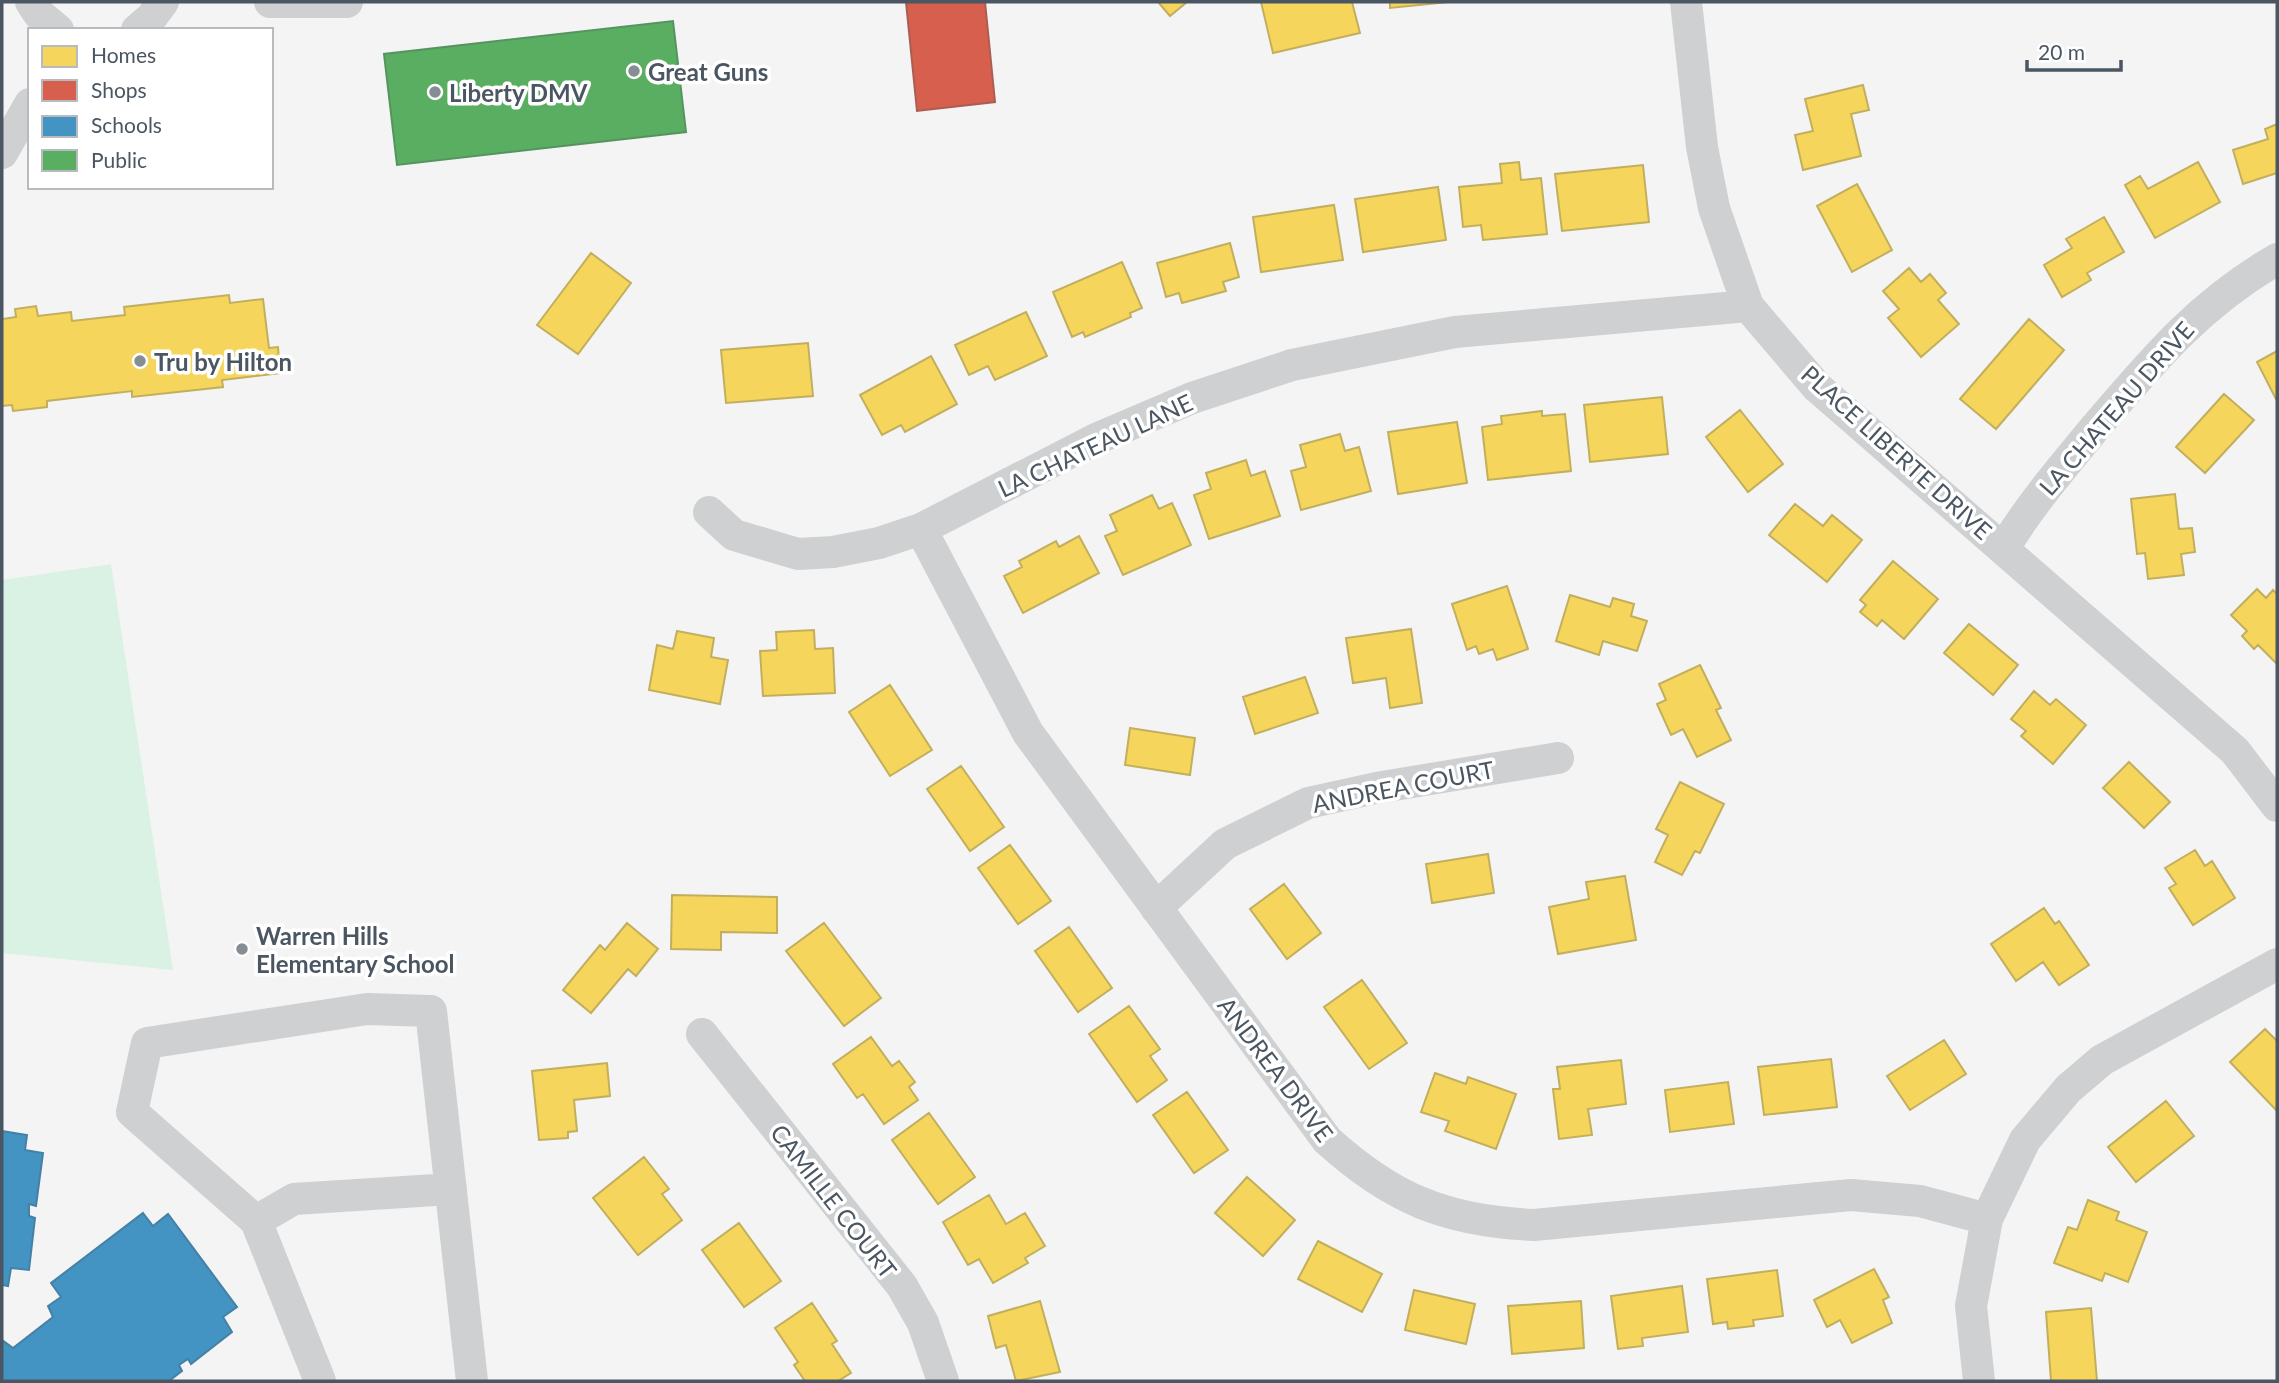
<svg xmlns="http://www.w3.org/2000/svg" width="2279" height="1383" font-family="Lato,sans-serif">
  <style>
    .green { fill: #d9f2e3 }
    .homes { fill: #f6d55c; stroke: #c2af5e; stroke-width: 2 }
    .shops { fill: #d6604d; stroke: #ac5d53; stroke-width: 2 }
    .schools { fill: #4393c3; stroke: #4581a6; stroke-width: 2 }
    .public { fill: #5aae61; stroke: #559461; stroke-width: 2 }
    .lines { fill: none; stroke-linecap: round; stroke-linejoin: round }
    .minor { stroke: #ced0d2; stroke-width: 32 }
    .poi-dot { fill: #868d94; stroke: #fff; stroke-width: 2.5 }
    .labels { text-anchor: middle; dominant-baseline: central; stroke-width: 7; stroke-linejoin: round; paint-order: stroke }
    .poi-label { font-size: 24px; font-weight: bold; fill: #4a5661; stroke: #fff; text-anchor: start }
    .street-label { font-size: 24px; fill: #4a5661; stroke: #fff }
  </style>
  <rect width="100%" height="100%" fill="#f4f4f4"/>
  <!-- green -->
  <path class="green" d="M 111,564 L 173,970 L 2,953 L 2,580 Z"/>
  <!-- homes -->
  <path class="homes" d="M 1158,2 L 1187,2 L 1170,16 Z
    M 1261,2 L 1352,2 L 1360,33 L 1273,53 Z
    M 1390,2 L 1449,2 L 1390,8 Z
    M 1863,85 L 1869,110 L 1851,114 L 1861,156 L 1803,170 L 1795,135 L 1813,131 L 1805,99 Z
    M 2277,124 L 2277,173 L 2243,184 L 2233,150 L 2268,139 L 2265,129 Z
    M 1519,162 L 1521,180 L 1541,178 L 1547,234 L 1483,240 L 1481,225 L 1463,227 L 1459,187 L 1502,183 L 1500,164 Z
    M 2198,162 L 2220,202 L 2155,238 L 2125,185 L 2140,176 L 2148,189 Z
    M 1643,165 L 1649,222 L 1562,231 L 1555,174 Z
    M 1857,184 L 1892,250 L 1852,272 L 1817,206 Z
    M 1438,187 L 1446,240 L 1363,252 L 1355,199 Z
    M 1334,205 L 1343,260 L 1261,272 L 1253,217 Z
    M 2104,217 L 2124,252 L 2087,273 L 2091,280 L 2062,297 L 2044,265 L 2072,248 L 2066,239 Z
    M 1230,243 L 1239,277 L 1223,282 L 1226,291 L 1182,303 L 1179,293 L 1166,297 L 1157,263 Z
    M 591,253 L 631,283 L 578,354 L 537,325 Z
    M 1122,262 L 1142,308 L 1130,313 L 1131,317 L 1085,337 L 1083,332 L 1072,337 L 1053,292 Z
    M 1909,268 L 1921,282 L 1930,274 L 1946,293 L 1938,300 L 1959,324 L 1921,357 L 1888,318 L 1899,309 L 1883,291 Z
    M 229,295 L 230,303 L 263,299 L 269,348 L 278,347 L 280,373 L 222,380 L 223,387 L 132,397 L 132,391 L 47,401 L 47,407 L 13,411 L 12,405 L 2,406 L 2,319 L 16,317 L 15,309 L 36,306 L 38,316 L 71,312 L 72,321 L 125,315 L 124,307 Z
    M 1026,312 L 1047,356 L 995,380 L 988,366 L 969,375 L 955,345 Z
    M 2029,319 L 2064,350 L 1996,429 L 1960,399 Z
    M 808,343 L 813,396 L 726,403 L 721,350 Z
    M 2277,351 L 2277,401 L 2257,362 Z
    M 931,356 L 957,404 L 905,432 L 901,425 L 882,435 L 860,395 Z
    M 2224,394 L 2254,420 L 2205,473 L 2176,447 Z
    M 1662,397 L 1668,454 L 1590,462 L 1584,405 Z
    M 1740,410 L 1783,464 L 1748,492 L 1706,437 Z
    M 1542,411 L 1542,416 L 1565,414 L 1571,471 L 1488,480 L 1482,427 L 1502,424 L 1501,416 Z
    M 1457,422 L 1467,483 L 1398,494 L 1388,432 Z
    M 1340,434 L 1345,451 L 1359,447 L 1371,491 L 1301,510 L 1291,471 L 1306,467 L 1300,445 Z
    M 1246,460 L 1251,476 L 1265,471 L 1280,516 L 1209,539 L 1194,495 L 1211,489 L 1206,473 Z
    M 2175,494 L 2179,529 L 2192,528 L 2195,552 L 2181,554 L 2184,575 L 2148,579 L 2145,553 L 2137,554 L 2131,499 Z
    M 1152,495 L 1159,509 L 1172,503 L 1191,545 L 1123,575 L 1105,536 L 1117,531 L 1110,515 Z
    M 1795,504 L 1823,526 L 1832,515 L 1862,540 L 1827,582 L 1769,535 Z
    M 1079,536 L 1099,573 L 1023,613 L 1004,576 L 1022,567 L 1019,561 L 1056,541 L 1059,547 Z
    M 1893,561 L 1938,599 L 1904,639 L 1882,620 L 1877,626 L 1860,612 L 1866,605 L 1860,600 Z
    M 1507,586 L 1528,649 L 1497,660 L 1493,649 L 1479,654 L 1476,646 L 1467,650 L 1452,604 Z
    M 2257,589 L 2266,598 L 2273,590 L 2277,594 L 2277,664 L 2258,645 L 2254,649 L 2242,636 L 2247,631 L 2231,615 Z
    M 1570,595 L 1610,607 L 1613,598 L 1634,604 L 1631,616 L 1647,621 L 1637,651 L 1603,641 L 1599,655 L 1556,641 Z
    M 1969,624 L 2018,665 L 1993,695 L 1944,653 Z
    M 1411,629 L 1422,703 L 1390,708 L 1386,678 L 1353,683 L 1346,638 Z
    M 814,630 L 815,649 L 833,648 L 835,693 L 763,696 L 760,651 L 777,650 L 776,632 Z
    M 677,631 L 714,638 L 711,657 L 728,660 L 720,704 L 649,690 L 657,645 L 673,649 Z
    M 1700,665 L 1721,708 L 1716,710 L 1731,740 L 1697,757 L 1683,729 L 1671,735 L 1657,704 L 1666,700 L 1659,684 Z
    M 1305,677 L 1318,713 L 1255,734 L 1243,697 Z
    M 890,685 L 932,750 L 890,776 L 849,712 Z
    M 2034,691 L 2050,705 L 2056,699 L 2086,725 L 2053,764 L 2021,736 L 2026,731 L 2011,719 Z
    M 1130,728 L 1195,738 L 1190,775 L 1125,765 Z
    M 2129,762 L 2170,802 L 2144,828 L 2103,788 Z
    M 961,766 L 1004,827 L 970,851 L 927,789 Z
    M 1680,782 L 1724,804 L 1700,853 L 1695,851 L 1682,875 L 1655,862 L 1668,835 L 1656,829 Z
    M 1010,845 L 1051,901 L 1018,924 L 978,868 Z
    M 2195,850 L 2205,866 L 2212,861 L 2235,898 L 2193,925 L 2169,888 L 2176,884 L 2165,868 Z
    M 1488,854 L 1494,893 L 1432,903 L 1426,864 Z
    M 1625,876 L 1636,940 L 1558,954 L 1549,907 L 1589,899 L 1586,882 Z
    M 1284,884 L 1321,933 L 1287,959 L 1250,909 Z
    M 672,895 L 777,897 L 777,933 L 721,932 L 721,950 L 671,949 Z
    M 2044,908 L 2055,924 L 2059,921 L 2089,965 L 2059,985 L 2043,962 L 2016,981 L 1991,944 Z
    M 627,923 L 658,949 L 636,976 L 628,969 L 591,1013 L 563,990 L 600,945 L 605,950 Z
    M 824,923 L 881,998 L 844,1026 L 786,951 Z
    M 1069,927 L 1112,988 L 1078,1012 L 1035,951 Z
    M 1362,980 L 1407,1043 L 1369,1069 L 1324,1007 Z
    M 1129,1006 L 1160,1049 L 1150,1056 L 1167,1080 L 1137,1102 L 1089,1034 Z
    M 2265,1029 L 2277,1041 L 2277,1111 L 2230,1062 Z
    M 871,1037 L 892,1066 L 899,1061 L 915,1082 L 909,1087 L 918,1100 L 884,1124 L 863,1094 L 857,1098 L 833,1064 Z
    M 1944,1040 L 1966,1074 L 1910,1110 L 1887,1076 Z
    M 1831,1059 L 1837,1107 L 1764,1115 L 1758,1067 Z
    M 1621,1060 L 1626,1104 L 1588,1109 L 1592,1135 L 1559,1139 L 1553,1089 L 1560,1089 L 1557,1067 Z
    M 607,1063 L 610,1096 L 574,1100 L 577,1131 L 568,1132 L 568,1138 L 539,1140 L 532,1071 Z
    M 1435,1073 L 1466,1084 L 1468,1077 L 1516,1094 L 1496,1149 L 1445,1131 L 1449,1121 L 1421,1112 Z
    M 1728,1082 L 1734,1124 L 1670,1132 L 1665,1090 Z
    M 1187,1092 L 1228,1150 L 1194,1173 L 1153,1115 Z
    M 2166,1101 L 2194,1136 L 2136,1182 L 2108,1147 Z
    M 929,1113 L 975,1177 L 938,1204 L 892,1140 Z
    M 644,1157 L 669,1189 L 662,1194 L 682,1220 L 638,1255 L 593,1198 Z
    M 1247,1177 L 1295,1220 L 1263,1256 L 1215,1213 Z
    M 989,1195 L 1006,1224 L 1025,1213 L 1045,1246 L 1025,1258 L 1028,1263 L 993,1283 L 979,1259 L 968,1265 L 943,1222 Z
    M 2088,1200 L 2119,1212 L 2116,1220 L 2147,1232 L 2128,1282 L 2105,1273 L 2102,1281 L 2054,1263 L 2068,1227 L 2077,1230 Z
    M 739,1223 L 781,1281 L 744,1307 L 702,1250 Z
    M 1318,1241 L 1382,1274 L 1362,1312 L 1298,1279 Z
    M 1874,1269 L 1889,1297 L 1883,1300 L 1892,1323 L 1852,1343 L 1840,1320 L 1827,1327 L 1814,1300 Z
    M 1777,1270 L 1783,1316 L 1753,1320 L 1754,1326 L 1728,1329 L 1727,1322 L 1713,1324 L 1707,1279 Z
    M 1682,1286 L 1688,1332 L 1642,1338 L 1643,1346 L 1618,1349 L 1611,1296 Z
    M 1414,1290 L 1475,1304 L 1466,1344 L 1405,1330 Z
    M 1040,1301 L 1060,1372 L 1016,1381 L 1006,1345 L 996,1348 L 988,1316 Z
    M 1581,1301 L 1584,1348 L 1512,1354 L 1508,1306 Z
    M 812,1303 L 837,1341 L 832,1344 L 851,1373 L 838,1381 L 805,1381 L 794,1365 L 798,1362 L 775,1328 Z
    M 2091,1308 L 2097,1381 L 2051,1381 L 2046,1312 Z"/>
  <!-- shops -->
  <path class="shops" d="M 906,2 L 985,2 L 995,102 L 917,111 Z"/>
  <!-- schools -->
  <path class="schools" d="M 2,1131 L 27,1135 L 25,1150 L 43,1153 L 36,1206 L 29,1204 L 29,1216 L 35,1218 L 29,1270 L 11,1268 L 8,1286 L 2,1285 Z
    M 143,1213 L 153,1226 L 168,1214 L 237,1307 L 223,1317 L 232,1332 L 191,1364 L 188,1359 L 179,1365 L 182,1371 L 169,1381 L 2,1381 L 2,1340 L 13,1348 L 53,1317 L 48,1306 L 61,1297 L 51,1283 Z"/>
  <!-- public -->
  <path class="public" d="M 673,21 L 686,132 L 397,165 L 384,54 Z"/>
  <g class="lines">
    <!-- minor -->
    <path class="minor" d="M 31,2 L 39,14 L 58,30
      M 270,2 L 347,2
      M 1686,2 L 1702,147 L 1714,208 L 1748,306 L 1817,387 L 2235,751 L 2277,806
      M 137,30 L 151,18 L 163,2
      M 2,153 L 30,104
      M 709,512 L 734,535 L 798,554 L 833,552 L 879,543 L 921,529 L 1096,439 L 1192,398 L 1292,365 L 1455,332 L 1748,306
      M 921,529 L 1028,733 L 1327,1140 C 1392,1199 1446,1221 1534,1225 L 1851,1195 L 1920,1201 L 1987,1219
      M 2004,548 C 2030,505 2062,468 2094,429 C 2153,360 2198,305 2277,259
      M 1156,908 L 1225,844 L 1308,803 L 1376,788 L 1558,758
      M 702,1034 L 902,1286 L 923,1323 L 943,1381
      M 256,1221 L 294,1199 L 451,1189
      M 320,1381 L 256,1221 L 132,1112 L 147,1043 L 367,1009 L 431,1011 L 472,1381
      M 1979,1381 L 1971,1306 L 1987,1219 L 2025,1140 L 2068,1089 L 2102,1060 L 2277,964"/>
  </g>
  <!-- markers -->
  <g class="poi-dot">
    <circle cx="634" cy="71" r="7"/>
    <circle cx="435" cy="92" r="7"/>
    <circle cx="140" cy="361" r="7"/>
    <circle cx="242" cy="949" r="7"/>
  </g>
  <g class="labels">
    <!-- poi labels -->
    <g class="poi-label">
      <text x="648" y="71">Great Guns</text>
      <text x="449" y="92">Liberty DMV</text>
      <text x="154" y="361">Tru by Hilton</text>
      <text x="256" y="935">Warren Hills<tspan x="256" dy="28">Elementary School</tspan></text>
    </g>
    <!-- street labels -->
    <g class="street-label">
      <text transform="translate(2116 408) rotate(-49)">LA CHATEAU DRIVE</text>
      <text transform="translate(1095 445) rotate(-25)">LA CHATEAU LANE</text>
      <text transform="translate(1897 452) rotate(42)">PLACE LIBERTE DRIVE</text>
      <text transform="translate(1403 786) rotate(-11)">ANDREA COURT</text>
      <text transform="translate(1276 1069) rotate(53)">ANDREA DRIVE</text>
      <text transform="translate(834 1201) rotate(52)">CAMILLE COURT</text>
    </g>
  </g>
  <!-- border -->
  <rect width="2279" height="1383" fill="none" stroke="#4a5661" stroke-width="7"/>
  <!-- legend -->
  <rect x="28" y="28" width="245" height="161" fill="#ffffff" stroke="#b7bbc0" stroke-width="2"/>
  <rect x="42" y="46" width="35" height="21" fill="#f6d55c" stroke="#b7bbc0" stroke-width="2"/>
  <text x="91" y="63" font-size="21" fill="#4a5661">Homes</text>
  <rect x="42" y="80" width="35" height="21" fill="#d6604d" stroke="#b7bbc0" stroke-width="2"/>
  <text x="91" y="98" font-size="21" fill="#4a5661">Shops</text>
  <rect x="42" y="116" width="35" height="21" fill="#4393c3" stroke="#b7bbc0" stroke-width="2"/>
  <text x="91" y="133" font-size="21" fill="#4a5661">Schools</text>
  <rect x="42" y="150" width="35" height="21" fill="#5aae61" stroke="#b7bbc0" stroke-width="2"/>
  <text x="91" y="168" font-size="21" fill="#4a5661">Public</text>
  <!-- scale -->
  <path d="M2027 60v10h94v-10" fill="none" stroke="#4a5661" stroke-width="3.5"/>
  <text x="2038" y="60" font-size="21" fill="#4a5661" stroke="#ffffff" stroke-width="5" paint-order="stroke">20 m</text>
</svg>
